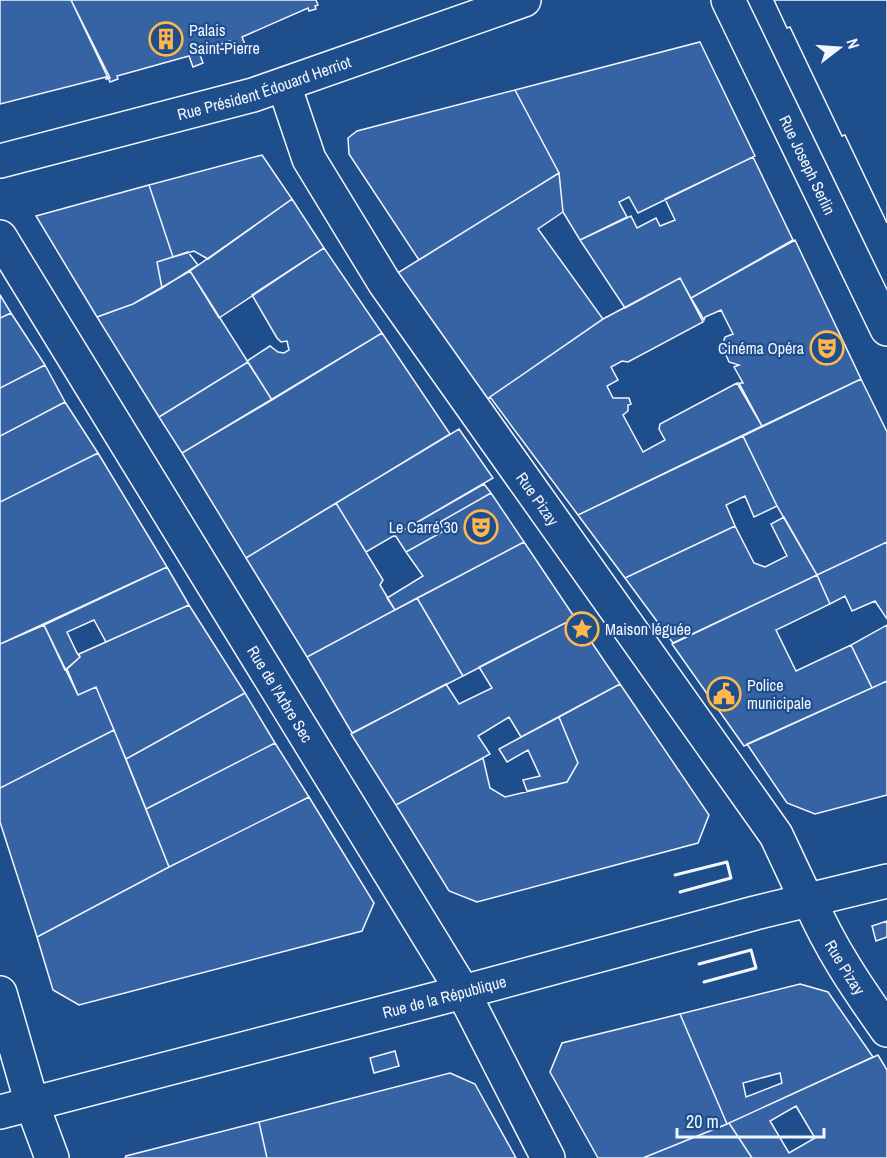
<svg xmlns="http://www.w3.org/2000/svg" width="887" height="1158" font-family="'Archivo Narrow',sans-serif">
  <style>
    .building { fill: #3563a3; stroke: #f2f6ff; stroke-width: 1.5; fill-rule: evenodd }
    .lines { fill: none; stroke-linecap: round; stroke-linejoin: round }
    .minor-casing { stroke: #f2f6ff; stroke-width: 36 }
    .minor { stroke: #1f4e8c; stroke-width: 33 }
    .wall { stroke: #f2f6ff; stroke-width: 3 }
    .labels { text-anchor: middle; dominant-baseline: central; stroke-width: 4.5; stroke-linejoin: round; paint-order: stroke }
    .poi-label { font-size: 16px; fill: #f2f6ff; stroke: #1f4e8c; text-anchor: start }
    .street-label { font-size: 16px; fill: #f2f6ff; stroke: #1f4e8c }
  </style>
  <rect width="100%" height="100%" fill="#1f4e8c"/>
  <!-- building -->
  <path class="building" d="M 0,0 L 71,0 L 110,78 L 106,79 L 106,77 L 0,104 Z
    M 71,0 L 316,0 L 318,5 L 315,6 L 316,9 L 309,11 L 308,8 L 242,37 L 246,47 L 235,51 L 230,41 L 199,52 L 203,63 L 193,67 L 189,56 L 117,76 L 118,79 L 110,82 Z
    M 774,0 L 887,0 L 887,223 L 845,135 L 842,136 L 790,27 L 787,28 Z
    M 774,0 L 887,0 L 887,223 L 845,135 L 842,136 L 790,27 L 787,28 Z
    M 700,42 L 755,156 L 638,213 L 629,197 L 619,202 L 627,217 L 580,240 L 563,212 L 559,173 L 515,90 Z
    M 515,90 L 559,173 L 419,260 L 349,154 L 348,138 L 357,131 Z
    M 262,155 L 292,199 L 208,259 L 194,251 L 173,257 L 149,185 Z
    M 753,157 L 793,240 L 691,298 L 680,278 L 625,308 L 580,240 L 631,216 L 637,228 L 656,218 L 660,226 L 675,220 L 665,199 Z
    M 559,173 L 563,212 L 538,229 L 603,319 L 490,397 L 487,400 L 396,274 Z
    M 149,185 L 173,257 L 157,262 L 162,288 L 133,304 L 97,317 L 36,216 Z
    M 292,199 L 324,248 L 219,318 L 190,271 Z
    M 795,240 L 861,379 L 762,426 L 739,383 L 743,383 L 734,367 L 739,365 L 729,362 L 722,346 L 725,337 L 733,334 L 721,310 L 705,317 L 704,320 L 691,298 Z
    M 324,248 L 382,333 L 272,400 L 247,361 L 270,346 L 278,352 L 284,353 L 289,350 L 287,341 L 281,342 L 277,338 L 252,295 Z
    M 188,252 L 198,265 L 162,288 L 157,262 Z
    M 190,271 L 248,362 L 159,417 L 97,317 L 133,304 Z
    M 680,278 L 703,322 L 628,362 L 622,361 L 611,367 L 618,380 L 607,386 L 613,398 L 629,398 L 631,404 L 628,405 L 628,411 L 623,415 L 643,452 L 665,440 L 659,429 L 660,424 L 737,383 L 762,426 L 578,515 L 490,397 L 603,319 Z
    M 0,295 L 11,313 L 0,318 Z
    M 11,313 L 45,365 L 0,388 L 0,318 Z
    M 382,333 L 450,434 L 246,558 L 182,453 Z
    M 248,362 L 272,400 L 182,453 L 159,417 Z
    M 45,365 L 65,402 L 0,436 L 0,388 Z
    M 861,379 L 887,432 L 887,542 L 817,575 L 777,506 L 743,436 Z
    M 65,402 L 98,453 L 0,502 L 0,436 Z
    M 459,429 L 493,478 L 366,552 L 336,503 Z
    M 743,436 L 777,506 L 754,517 L 745,496 L 726,505 L 735,526 L 625,578 L 578,515 Z
    M 98,453 L 167,567 L 0,644 L 0,502 Z
    M 484,484 L 491,493 L 440,522 L 444,531 L 406,552 L 395,535 Z
    M 491,493 L 524,542 L 395,610 L 387,598 L 423,576 L 406,552 L 444,531 L 440,522 Z
    M 336,503 L 383,580 L 380,585 L 395,610 L 307,657 L 246,558 Z
    M 784,517 L 817,575 L 673,643 L 625,578 L 735,526 L 754,563 L 765,567 L 787,556 L 771,524 Z
    M 524,542 L 575,618 L 463,676 L 417,598 Z
    M 887,542 L 887,619 L 875,601 L 852,611 L 845,596 L 830,604 L 817,575 Z
    M 167,567 L 189,605 L 106,642 L 94,620 L 67,632 L 77,653 L 80,657 L 65,670 L 44,625 Z
    M 817,575 L 830,604 L 776,630 L 796,671 L 851,645 L 872,688 L 744,746 L 672,644 Z
    M 417,598 L 463,676 L 352,733 L 307,657 Z
    M 189,605 L 245,693 L 126,759 L 96,687 L 78,695 L 67,669 L 80,657 L 79,654 Z
    M 575,618 L 620,684 L 521,737 L 509,717 L 478,736 L 490,754 L 396,805 L 351,734 L 446,684 L 459,704 L 492,688 L 479,667 Z
    M 44,625 L 78,695 L 96,687 L 114,730 L 0,788 L 0,644 Z
    M 887,625 L 887,681 L 872,688 L 851,645 Z
    M 887,681 L 887,795 L 815,814 L 787,803 L 747,744 Z
    M 620,684 L 709,815 L 698,843 L 477,902 L 449,891 L 396,805 L 483,758 L 490,788 L 505,797 L 567,782 L 578,763 L 559,717 Z
    M 245,693 L 275,743 L 146,809 L 126,759 Z
    M 559,717 L 578,763 L 567,782 L 527,791 L 523,780 L 540,776 L 528,750 L 507,762 L 499,749 Z
    M 114,730 L 169,867 L 37,937 L 0,822 L 0,788 Z
    M 275,743 L 309,797 L 169,867 L 146,809 Z
    M 309,797 L 374,903 L 362,931 L 79,1005 L 53,990 L 37,937 L 169,867 Z
    M 887,921 L 887,937 L 876,941 L 872,926 Z
    M 800,984 L 828,992 L 873,1057 L 727,1124 L 680,1014 ZM 780,1073 L 782,1083 L 746,1097 L 743,1083 Z
    M 680,1014 L 727,1124 L 643,1158 L 598,1158 L 550,1072 L 562,1043 Z
    M 395,1051 L 399,1066 L 374,1073 L 370,1058 Z
    M 878,1055 L 887,1070 L 887,1158 L 752,1158 L 729,1123 ZM 796,1106 L 815,1138 L 789,1153 L 770,1121 Z
    M 450,1073 L 475,1084 L 516,1158 L 267,1158 L 259,1122 Z
    M 259,1122 L 267,1158 L 125,1158 L 126,1156 Z
    M 729,1123 L 752,1158 L 643,1158 L 727,1124 Z"/>
  <g class="lines">
    <!-- minor casing -->
    <g class="minor-casing">
      <g id="minor">
        <path id="s1" d="M 728,0 L 887,329"/>
        <path id="s2" d="M 284,85 L 309,159 L 384,282 L 776,835 L 807,901"/>
        <path id="s3" d="M 0,161 L 253,95 L 524,0"/>
        <path id="s4" d="M 0,237 L 463,992 L 548,1158"/>
        <path id="s5" d="M 810,901 C 830,948 858,989 887,1030"/>
        <path d="M 0,993 L 32,1104 L 52,1158"/>
        <path id="s6" d="M 0,1112 L 463,992 L 755,913 L 887,881"/>
      </g>
    </g>
    <!-- minor -->
    <use href="#minor" class="minor"/>
    <!-- wall -->
    <path class="wall" d="M 675,875 L 727,862 L 731,878 L 680,892
      M 699,964 L 751,950 L 756,968 L 704,982"/>
  </g>
  <!-- icons -->
  <defs>
    <g id="building-ring" transform="scale(1.725)"><circle r="9.5" fill="#1f4e8c" stroke="#ffb74d" stroke-width="1.5"/><path d="M-4-6H4V6H1V3H-1V6H-4ZM-2.5-4.3h1.7v1.8h-1.7ZM.8-4.3h1.7v1.8H.8ZM-2.5-1h1.7V.8h-1.7ZM.8-1h1.7V.8H.8Z" fill="#ffb74d"/></g>
    <g id="theatre-ring" transform="scale(1.725)"><circle r="9.5" fill="#1f4e8c" stroke="#ffb74d" stroke-width="1.5"/><path d="M-5-5.5Q0-4 5-5.5V0Q5 5 0 6Q-5 5-5 0ZM-3.3-2.5H-1v1.5H-3.3ZM1-2.5H3.3v1.5H1ZM-2.8 1Q0 5.5 2.8 1Z" fill="#ffb74d"/></g>
    <g id="sight-ring" transform="scale(1.725)"><circle r="9.5" fill="#1f4e8c" stroke="#ffb74d" stroke-width="1.5"/><path d="M0-6L1.8-2.2L6-1.7L2.9 1.2L3.7 5.4L0 3.3L-3.7 5.4L-2.9 1.2L-6-1.7L-1.8-2.2Z" fill="#ffb74d"/></g>
    <g id="civic-ring" transform="scale(1.725)"><circle r="9.5" fill="#1f4e8c" stroke="#ffb74d" stroke-width="1.5"/><path d="M-.6-6.5H3V-4.5H.6V-3L4-1V1h2V6H-6V1h2V-1L-.6-3ZM-1.2 2.5V6h2.4V2.5Z" fill="#ffb74d"/></g>
  </defs>
  <g fill-rule="evenodd">
    <use href="#building-ring" x="166" y="39"/>
    <use href="#theatre-ring" x="827" y="348"/>
    <use href="#theatre-ring" x="481" y="527"/>
    <use href="#sight-ring" x="582" y="629"/>
    <use href="#civic-ring" x="724" y="694"/>
  </g>
  <g class="labels">
    <!-- poi labels -->
    <g class="poi-label">
      <text x="189" y="30">Palais<tspan x="189" dy="18">Saint-Pierre</tspan></text>
      <text x="804" y="348" text-anchor="end">Cinéma Opéra</text>
      <text x="458" y="527" text-anchor="end">Le Carré 30</text>
      <text x="605" y="629">Maison léguée</text>
      <text x="747" y="685">Police<tspan x="747" dy="18">municipale</tspan></text>
    </g>
    <!-- street labels -->
    <g class="street-label">
      <text stroke="none"><textPath href="#s3" startOffset="274">Rue Président Édouard Herriot</textPath></text>
      <text stroke="none"><textPath href="#s1" startOffset="183">Rue Joseph Serlin</textPath></text>
      <text stroke="none"><textPath href="#s2" startOffset="488">Rue Pizay</textPath></text>
      <text stroke="none"><textPath href="#s4" startOffset="536">Rue de l'Arbre Sec</textPath></text>
      <text stroke="none"><textPath href="#s5" startOffset="75">Rue Pizay</textPath></text>
      <text stroke="none"><textPath href="#s6" startOffset="459">Rue de la République</textPath></text>
    </g>
  </g>
  <!-- north arrow -->
  <g transform="translate(839 48) rotate(73)" stroke="#1f4e8c" stroke-width="4.5" paint-order="stroke">
  <path d="M0-4.5L10 22L0 15L-10 22Z" fill="#f2f6ff"/>
  <text y="-9" font-size="16" font-weight="bold" text-anchor="middle" fill="#f2f6ff">N</text>
  </g>
  <!-- scale -->
  <path d="M677 1128v9h147v-9" fill="none" stroke="#f2f6ff" stroke-width="3"/>
  <text x="686" y="1128" font-size="18" fill="#f2f6ff" stroke="#1f4e8c" stroke-width="4.5" paint-order="stroke">20 m</text>
</svg>
